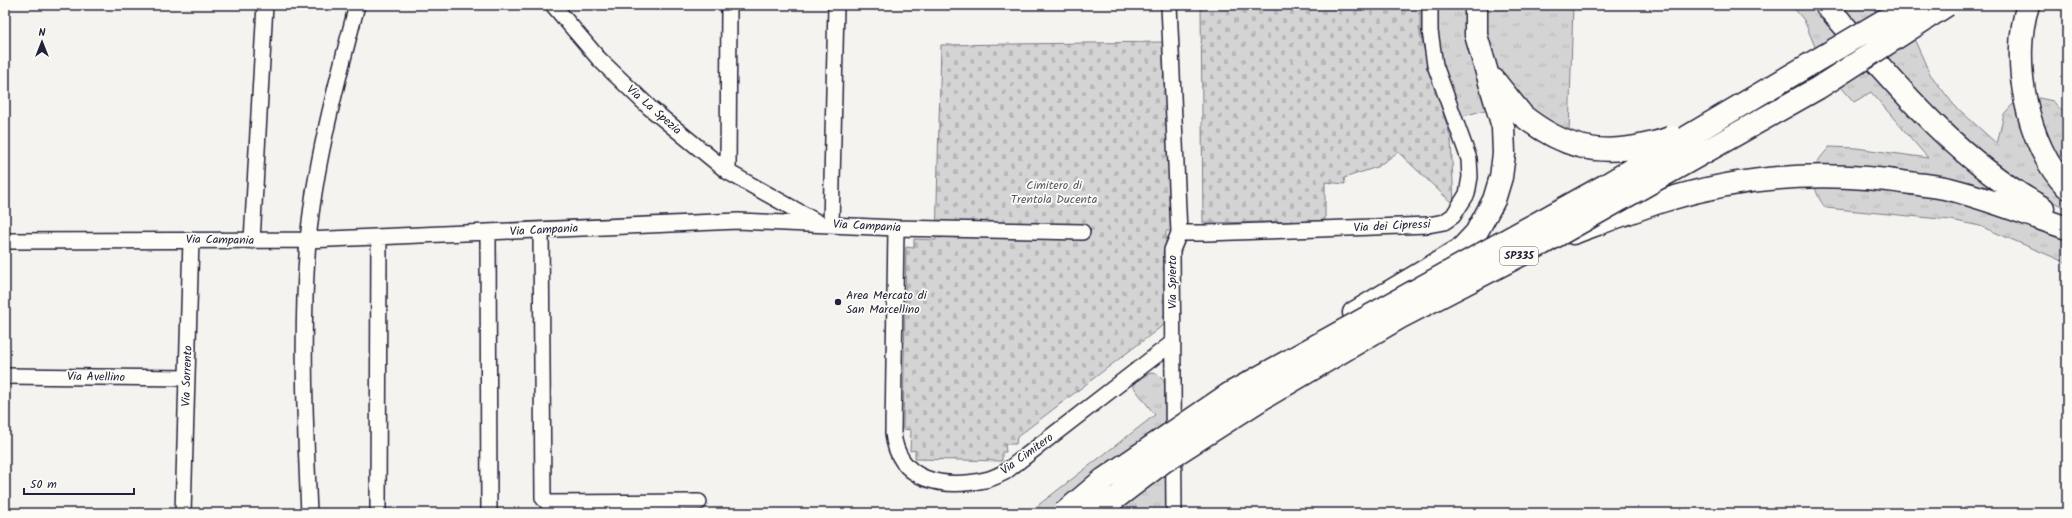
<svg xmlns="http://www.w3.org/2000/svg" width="2072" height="518" font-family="Kalam,sans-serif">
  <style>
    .grass { fill: url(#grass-tufts); stroke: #7c7b88 }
    .cemetery { fill: url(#cemetery-stones); stroke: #7c7b88 }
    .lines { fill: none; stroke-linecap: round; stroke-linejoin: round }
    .minor-casing { stroke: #22223b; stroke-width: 18 }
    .trunk-casing { stroke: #22223b; stroke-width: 25 }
    .minor { stroke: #fdfcf7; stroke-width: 15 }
    .trunk { stroke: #fdfcf7; stroke-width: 22 }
    .trunk-bridge-casing { stroke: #22223b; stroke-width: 25; stroke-linecap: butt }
    .trunk-bridge { stroke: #fdfcf7; stroke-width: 22 }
    .poi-dot { fill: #22223b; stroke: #fdfcf7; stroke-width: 1.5 }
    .labels { text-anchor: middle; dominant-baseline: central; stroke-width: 3.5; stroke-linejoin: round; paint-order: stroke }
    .shield { fill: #fdfcf7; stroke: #646373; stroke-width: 1 }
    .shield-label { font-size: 11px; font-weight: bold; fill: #22223b }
    .street-label { font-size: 12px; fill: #22223b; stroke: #fdfcf7 }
    .park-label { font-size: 12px; fill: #585769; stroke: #fdfcf7 }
    .poi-label { font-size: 12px; fill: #22223b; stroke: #fdfcf7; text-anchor: start }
  </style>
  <defs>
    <pattern id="grass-tufts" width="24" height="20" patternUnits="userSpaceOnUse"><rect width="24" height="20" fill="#d5d4d5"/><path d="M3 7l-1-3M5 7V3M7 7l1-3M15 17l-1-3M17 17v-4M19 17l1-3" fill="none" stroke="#b7b6b8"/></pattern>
    <pattern id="cemetery-stones" width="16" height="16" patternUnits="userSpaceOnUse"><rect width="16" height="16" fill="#d5d4d5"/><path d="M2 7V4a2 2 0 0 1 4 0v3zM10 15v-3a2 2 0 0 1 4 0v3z" fill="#b7b6b8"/></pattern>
  </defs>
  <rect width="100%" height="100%" fill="#f4f3ef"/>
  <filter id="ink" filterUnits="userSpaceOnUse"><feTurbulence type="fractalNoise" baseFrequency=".025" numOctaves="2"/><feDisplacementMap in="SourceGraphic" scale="8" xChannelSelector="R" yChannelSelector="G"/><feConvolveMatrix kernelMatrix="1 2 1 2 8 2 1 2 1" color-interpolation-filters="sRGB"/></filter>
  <g filter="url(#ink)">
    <!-- grass -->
    <path class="grass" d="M 1436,5 L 1467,5 C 1464,46 1477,71 1492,108 L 1460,117 L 1438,49 Z
      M 1488,5 L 1573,5 L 1569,134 L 1524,109 L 1509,92 L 1491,55 L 1486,26 Z
      M 1791,5 L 1813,5 L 1928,135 L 1987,186 L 1984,191 L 1828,169 L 1827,188 L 1841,188 L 1841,183 L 1936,193 L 2067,236 L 2067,263 L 1980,226 L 1951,220 L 1826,208 C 1816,197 1811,180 1816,166 C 1818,159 1825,153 1829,147 L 1856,148 L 1928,158 L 1871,92 L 1854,102 L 1823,66 L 1804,20 Z
      M 1841,5 L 1892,5 L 1905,19 L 1930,74 L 1954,105 L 1997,144 L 2004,114 L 2012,105 L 2039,98 L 2053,101 L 2063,112 L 2067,122 L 2067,177 L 2049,177 L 2067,198 L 2067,209 L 2027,188 L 1954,133 Z
      M 1152,373 L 1158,374 L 1163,379 L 1165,386 L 1166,513 L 1028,513 L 1155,415 L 1132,385 L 1147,374 Z"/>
    <!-- cemetery -->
    <path class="cemetery" d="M 1201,5 L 1420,5 L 1420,35 L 1451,139 L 1454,205 L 1398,152 L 1377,167 L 1344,178 L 1345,184 L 1325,182 L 1325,221 L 1203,223 Z
      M 1165,42 L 1174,231 L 1166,231 L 1166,323 L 1017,437 L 1016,444 L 1005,444 L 1006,452 L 1002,452 L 1002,461 L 915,459 L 915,450 L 910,451 L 911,430 L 903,429 L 906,247 L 914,248 L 914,239 L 936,240 L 941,45 Z"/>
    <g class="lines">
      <!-- minor casing -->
      <g class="minor-casing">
        <path id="minor" d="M 553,5 L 599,59 L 650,108 L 728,172 L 819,223
          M 1169,5 L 1179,233 L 1172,250 L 1174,513
          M 728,172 L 729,5
          M 831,225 L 836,5
          M 896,228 L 893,433 C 898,482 944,489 985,480 C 992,479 999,475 1005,472 L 1172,343
          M 541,231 L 543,498 L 548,503 L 699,502
          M 488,233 L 489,513
          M 1179,233 L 1207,233 L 1428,225 L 1444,222 L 1453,216 L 1467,194 L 1470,177 L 1469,159 L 1435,65 L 1430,31 L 1430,5
          M 5,241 L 308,240 L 738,221 L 896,228 L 1082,232
          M 252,241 L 265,5
          M 5,376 L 187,378
          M 183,513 L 191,240
          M 309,513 C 305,423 301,331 308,241 C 315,162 337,82 357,5
          M 378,513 L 379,237"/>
      </g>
      <!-- trunk casing -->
      <g class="trunk-casing">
        <path id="trunk" d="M 1826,5 C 1891,79 1955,159 2043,208
          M 2028,5 C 2010,59 2027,147 2067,187
          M 1494,80 L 1523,116
          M 1573,233 C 1603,222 1632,211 1662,201 C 1742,176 1827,170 1910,183 C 1923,185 1937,186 1949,189 C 1990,199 2028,215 2067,228
          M 1354,313 L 1460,250 L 1476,233 L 1494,200 L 1501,177 L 1504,154 L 1503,127 L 1476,35 L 1476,5"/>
      </g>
      <!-- minor -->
      <use href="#minor" class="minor"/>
      <!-- trunk -->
      <use href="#trunk" class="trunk"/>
      <!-- trunk-bridge casing -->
      <g class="trunk-bridge-casing">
        <path id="trunk-bridge" d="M 1523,116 C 1561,146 1597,157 1645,145 C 1654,143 1664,141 1672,137
          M 1064,513 L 1104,479 L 1229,394 L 1606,185 L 1910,5
          M 1096,513 L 1163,462 L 1263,398 L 1399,318 L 1542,244 L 1818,88 L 1947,5"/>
      </g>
      <!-- trunk-bridge -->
      <use href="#trunk-bridge" class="trunk-bridge"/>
    </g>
  </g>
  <!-- markers -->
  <circle class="poi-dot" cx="838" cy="302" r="4"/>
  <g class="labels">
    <!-- shield labels -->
    <rect class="shield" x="1500" y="247" width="38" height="18" rx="3"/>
    <g class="shield-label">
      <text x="1519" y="256">SP335</text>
    </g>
    <!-- street labels -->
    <g class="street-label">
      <text transform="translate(654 110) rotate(41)">Via La Spezia</text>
      <text transform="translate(867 226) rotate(3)">Via Campania</text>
      <text transform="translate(1392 226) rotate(-3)">Via dei Cipressi</text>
      <text transform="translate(544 230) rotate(-3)">Via Campania</text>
      <text transform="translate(220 240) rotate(1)">Via Campania</text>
      <text transform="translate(1172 282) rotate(-90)">Via Spierto</text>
      <text transform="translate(187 376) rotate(-88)">Via Sorrento</text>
      <text transform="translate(96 377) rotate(1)">Via Avellino</text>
      <text transform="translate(1027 454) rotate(-36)">Via Cimitero</text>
    </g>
    <!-- park labels -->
    <g class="park-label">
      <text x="1054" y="185">Cimitero di<tspan x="1054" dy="14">Trentola Ducenta</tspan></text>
    </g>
    <!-- poi labels -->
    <g class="poi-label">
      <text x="846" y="295">Area Mercato di<tspan x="846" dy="14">San Marcellino</tspan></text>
    </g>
  </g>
  <!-- margin -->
  <rect width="2072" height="518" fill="none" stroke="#fdfcf7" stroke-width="20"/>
  <rect x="10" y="10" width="2052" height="498" fill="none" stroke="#22223b" stroke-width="1.5" filter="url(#ink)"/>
  <!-- north arrow -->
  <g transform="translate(42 42)" stroke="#fdfcf7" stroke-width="3" paint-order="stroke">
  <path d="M0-3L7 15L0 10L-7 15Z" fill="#22223b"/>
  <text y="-6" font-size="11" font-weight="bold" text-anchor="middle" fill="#22223b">N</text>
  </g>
  <!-- scale -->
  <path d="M24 488v6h110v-6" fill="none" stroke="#22223b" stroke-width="2"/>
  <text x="30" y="488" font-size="12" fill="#22223b" stroke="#fdfcf7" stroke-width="3" paint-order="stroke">50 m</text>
</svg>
